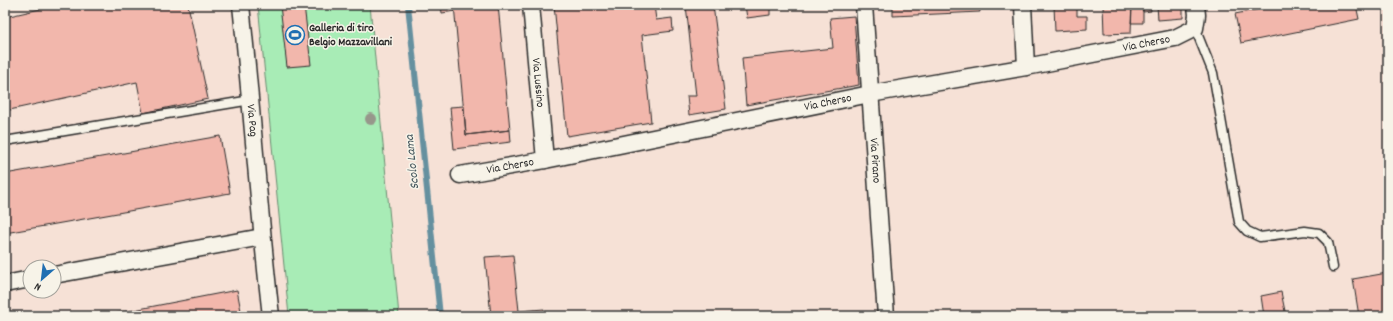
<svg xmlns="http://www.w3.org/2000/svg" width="1393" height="321" font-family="Dekko,sans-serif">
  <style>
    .green { fill: #a8ecb6; stroke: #6a8c70 }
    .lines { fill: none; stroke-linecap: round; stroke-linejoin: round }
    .stream { stroke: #65909f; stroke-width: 6 }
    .building { fill: #f2b7ac; stroke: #2b2b2b }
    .service-casing { stroke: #2b2b2b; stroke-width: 11 }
    .minor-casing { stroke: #2b2b2b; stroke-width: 19 }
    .service { stroke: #f7f3e8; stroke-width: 8 }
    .minor { stroke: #f7f3e8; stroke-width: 16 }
    .tree { fill: #97978b }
    .labels { text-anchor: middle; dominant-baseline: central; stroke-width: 3; stroke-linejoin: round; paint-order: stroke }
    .poi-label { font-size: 12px; font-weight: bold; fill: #2b2b2b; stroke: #f7f3e8; text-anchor: start }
    .street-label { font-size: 12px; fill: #2b2b2b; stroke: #f7f3e8 }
    .water-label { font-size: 13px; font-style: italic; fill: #43555c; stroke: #f7f3e8 }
  </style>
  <rect width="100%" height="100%" fill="#f6e1d6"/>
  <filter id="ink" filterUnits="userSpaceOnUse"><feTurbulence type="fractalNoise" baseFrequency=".025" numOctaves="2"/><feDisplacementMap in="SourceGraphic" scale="8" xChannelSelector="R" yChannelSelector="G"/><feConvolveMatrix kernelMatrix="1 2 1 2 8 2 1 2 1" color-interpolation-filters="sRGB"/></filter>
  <g filter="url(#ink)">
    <!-- green -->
    <path class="green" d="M 258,5 L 370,5 L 399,316 L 289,316 Z"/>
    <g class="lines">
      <!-- stream -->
      <path class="stream" d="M 408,5 L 440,316"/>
    </g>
    <!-- building -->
    <path class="building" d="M 58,5 L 188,5 L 208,99 L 143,113 L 137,82 L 5,111 L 5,17 Z
      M 280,5 L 304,5 L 311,65 L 287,67 Z
      M 441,5 L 454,5 L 455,11 L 442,13 Z
      M 454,5 L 498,5 L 510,130 L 466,135 Z
      M 554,5 L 654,5 L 656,20 L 672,18 L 673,31 L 642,35 L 651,122 L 567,136 Z
      M 686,5 L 713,5 L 726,109 L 689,115 L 687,96 L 696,96 Z
      M 745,5 L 770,5 L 770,15 L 747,18 Z
      M 893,5 L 979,5 L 980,12 L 893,16 Z
      M 1054,5 L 1092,5 L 1077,6 L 1077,16 L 1087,16 L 1087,29 L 1055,31 Z
      M 1103,5 L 1132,5 L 1131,33 L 1104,34 Z
      M 1132,5 L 1143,5 L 1143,23 L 1131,23 Z
      M 1143,5 L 1150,5 L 1151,11 L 1143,12 Z
      M 1157,5 L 1183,5 L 1183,18 L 1158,20 Z
      M 1281,5 L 1356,5 L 1359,19 L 1241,43 L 1235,14 Z
      M 854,16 L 859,85 L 746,105 L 742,58 L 833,48 L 830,18 Z
      M 464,106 L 466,135 L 510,130 L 511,142 L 454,149 L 450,107 Z
      M 220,136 L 230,193 L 5,233 L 5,174 Z
      M 513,255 L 519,311 L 544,309 L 545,316 L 491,316 L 485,257 Z
      M 1387,273 L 1388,281 L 1388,313 L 1371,316 L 1359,316 L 1353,279 Z
      M 237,290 L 242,316 L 103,316 Z
      M 1281,292 L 1286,316 L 1264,316 L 1261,296 Z"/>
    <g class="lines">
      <!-- service casing -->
      <g class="service-casing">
        <path id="service" d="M 1195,28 L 1213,73 L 1239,222 L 1247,231 L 1260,237 L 1305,231 L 1319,233 L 1328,242 L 1333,267
          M 5,141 L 251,100"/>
      </g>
      <!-- minor casing -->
      <g class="minor-casing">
        <g id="minor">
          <path id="s1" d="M 241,5 C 252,109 259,213 271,316"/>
          <path id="s2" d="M 531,5 L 545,160"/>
          <path id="s3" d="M 864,5 L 886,316"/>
          <path d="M 1023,5 L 1026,67"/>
          <path id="s4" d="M 460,175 L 545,160 L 870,94 L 1026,67 L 1175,38 L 1195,28 L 1197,15 L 1196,5"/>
          <path d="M 54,275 L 262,237"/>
          <path d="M 5,284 L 30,279"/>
        </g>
      </g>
      <!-- service -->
      <use href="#service" class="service"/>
      <!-- minor -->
      <use href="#minor" class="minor"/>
    </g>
    <!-- trees -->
    <circle class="tree" cx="371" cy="119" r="6"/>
  </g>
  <!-- icons -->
  <defs>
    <g id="stadium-ring" transform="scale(1)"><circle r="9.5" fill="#f7f3e8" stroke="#1f6fb2" stroke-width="1.5"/><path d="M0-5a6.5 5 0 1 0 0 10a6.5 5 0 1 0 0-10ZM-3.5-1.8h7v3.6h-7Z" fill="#1f6fb2"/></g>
  </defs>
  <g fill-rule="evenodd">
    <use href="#stadium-ring" x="295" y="35"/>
  </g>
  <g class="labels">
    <!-- poi labels -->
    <g class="poi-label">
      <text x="309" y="28">Galleria di tiro<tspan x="309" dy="14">Belgio Mazzavillani</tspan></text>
    </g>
    <!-- street labels -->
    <g class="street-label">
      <text stroke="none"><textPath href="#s4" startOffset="699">Via Cherso</textPath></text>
      <text stroke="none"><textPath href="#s2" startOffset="78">Via Lussino</textPath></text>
      <text stroke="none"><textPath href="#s4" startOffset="375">Via Cherso</textPath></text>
      <text stroke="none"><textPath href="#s1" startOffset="116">Via Pag</textPath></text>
      <text stroke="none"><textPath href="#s3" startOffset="156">Via Pirano</textPath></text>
      <text stroke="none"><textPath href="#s4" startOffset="51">Via Cherso</textPath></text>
    </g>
    <!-- water labels -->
    <g class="water-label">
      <text transform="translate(413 162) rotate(-96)">Scolo Lama</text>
    </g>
  </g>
  <!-- margin -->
  <rect width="1393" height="321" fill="none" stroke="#f7f3e8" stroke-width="20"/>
  <rect x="10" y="10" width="1373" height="301" fill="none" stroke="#2b2b2b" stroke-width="1.5" filter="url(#ink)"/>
  <!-- north arrow -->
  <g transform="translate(42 279) rotate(208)"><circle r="19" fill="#f7f3e8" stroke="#a5a39c"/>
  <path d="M0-3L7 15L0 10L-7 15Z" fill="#1f6fb2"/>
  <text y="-6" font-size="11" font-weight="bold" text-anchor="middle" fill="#2b2b2b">N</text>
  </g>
</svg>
